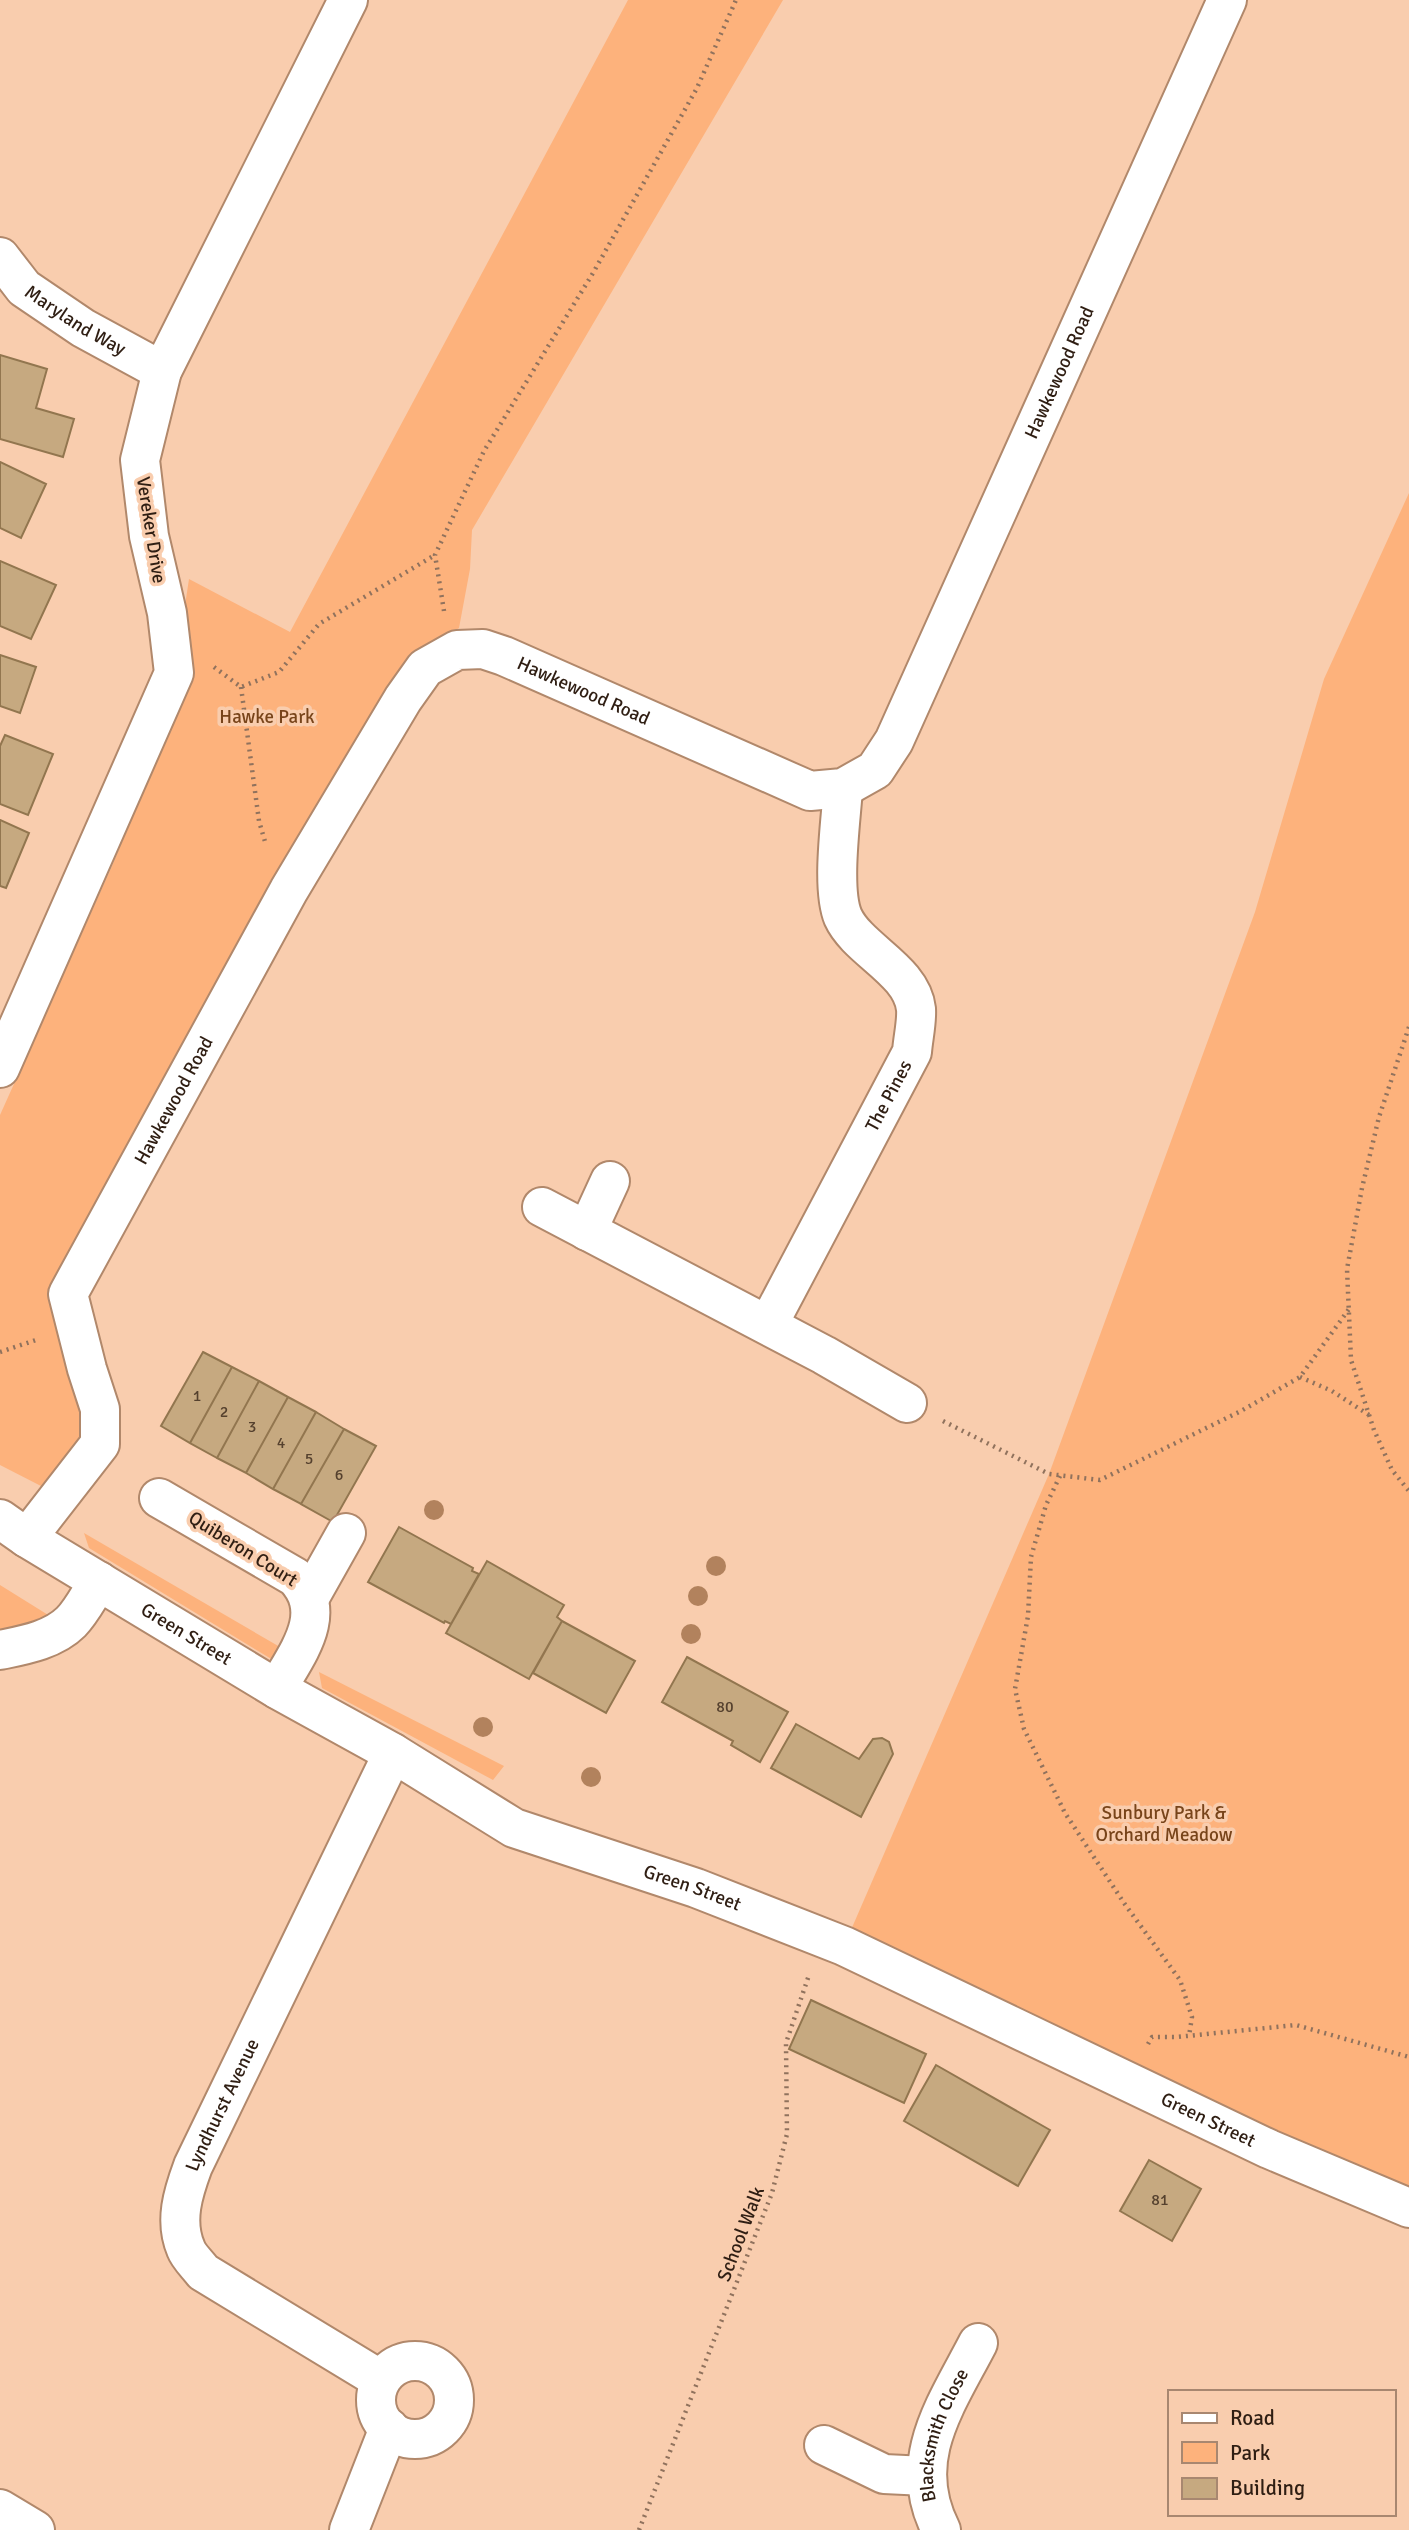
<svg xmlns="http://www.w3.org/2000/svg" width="1409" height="2530" font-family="Signika,sans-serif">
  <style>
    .green { fill: #fdb27c }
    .building { fill: #c6a980; stroke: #92764f; stroke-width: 2 }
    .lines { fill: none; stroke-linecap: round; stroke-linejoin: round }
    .minor-casing { stroke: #b1886b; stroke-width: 42 }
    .path { stroke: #90725d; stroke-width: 4.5; stroke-dasharray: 2 5; stroke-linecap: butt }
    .minor { stroke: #fff; stroke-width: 38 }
    .tree { fill: #b2825d }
    .labels { text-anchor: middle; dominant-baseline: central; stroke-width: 7; stroke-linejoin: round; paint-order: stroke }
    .number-label { font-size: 16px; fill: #55412e }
    .street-label { font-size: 19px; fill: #2f1e13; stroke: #f9cdae }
    .park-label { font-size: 19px; fill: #78441a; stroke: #f9cdae }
  </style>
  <rect width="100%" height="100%" fill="#f9cdae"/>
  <!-- green -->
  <path class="green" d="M 628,0 L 783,0 L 472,530 L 470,569 L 459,628 L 409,655 L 387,687 L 273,878 L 55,1277 C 46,1318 64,1344 75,1383 C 80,1400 84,1419 88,1437 L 49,1486 L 41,1486 L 0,1465 L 0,1115 L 112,866 L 192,671 L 184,612 L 189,579 L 290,632 Z
    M 1409,493 L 1409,2208 L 844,1946 L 1049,1474 L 1255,912 L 1324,679 Z
    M 84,1533 L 280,1647 L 273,1660 L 89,1548 Z
    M 0,1585 L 53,1618 L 0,1631 Z
    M 319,1672 L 504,1766 L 493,1780 L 322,1688 Z"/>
  <!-- building -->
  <path class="building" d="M 0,355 L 47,369 L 36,408 L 74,419 L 63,457 L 0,439 Z
    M 0,462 L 46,484 L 21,538 L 0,528 Z
    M 0,561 L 56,585 L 31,639 L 0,626 Z
    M 0,655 L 36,667 L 20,713 L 0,706 Z
    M 5,735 L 53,754 L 28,815 L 0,804 L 0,746 Z
    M 0,820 L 29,833 L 6,888 L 0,886 Z
    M 203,1352 L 232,1367 L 190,1443 L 161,1426 Z
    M 232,1367 L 259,1381 L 217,1458 L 190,1443 Z
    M 259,1381 L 288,1397 L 246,1473 L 217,1458 Z
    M 288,1397 L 316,1412 L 273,1489 L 246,1473 Z
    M 316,1412 L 344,1429 L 301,1504 L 273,1489 Z
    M 344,1429 L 376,1446 L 333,1522 L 301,1504 Z
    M 399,1527 L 473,1568 L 472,1571 L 479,1574 L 451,1624 L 445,1621 L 444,1623 L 368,1582 Z
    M 487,1561 L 564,1605 L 557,1617 L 562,1621 L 529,1679 L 446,1633 Z
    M 562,1621 L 635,1661 L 606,1713 L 533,1673 Z
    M 687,1657 L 788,1712 L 760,1762 L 731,1745 L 733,1741 L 662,1702 Z
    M 796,1724 L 859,1759 L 873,1739 L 882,1738 L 889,1742 L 893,1754 L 861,1817 L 771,1768 Z
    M 811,2000 L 926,2054 L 904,2103 L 789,2049 Z
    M 936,2065 L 1050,2130 L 1018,2186 L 904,2121 Z
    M 1149,2160 L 1201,2189 L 1172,2241 L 1120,2211 Z"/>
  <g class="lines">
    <!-- minor casing -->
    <g class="minor-casing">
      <g id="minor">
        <path id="s1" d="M 0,257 L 24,288 L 83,328 L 162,371"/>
        <path d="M 0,1068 L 174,673 L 167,613 L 149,536 L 140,460 L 162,371 L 348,0"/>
        <path d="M 542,1207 L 824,1355 L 907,1403"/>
        <path d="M 587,1231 L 610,1181"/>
        <path id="s2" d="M 768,1325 L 912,1052 C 913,1038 917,1022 916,1009 C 912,970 858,950 843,917 C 831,888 841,820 843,788"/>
        <path d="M 159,1498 L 295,1577 C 330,1614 297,1653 277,1689"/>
        <path id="s3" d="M 0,1519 L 27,1538 L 277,1689 L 393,1753 L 514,1828 L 696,1888 L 844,1946 L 1269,2149 L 1409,2208"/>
        <path id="s4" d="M 27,1538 L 100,1444 L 100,1409 L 87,1369 L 68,1294 L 289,890 L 403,699 L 425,668 L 457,650 L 483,649 L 504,656 L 810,791 L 843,788 L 875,770 L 894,741 L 1227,0"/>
        <path d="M 310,1597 L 346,1533"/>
        <path d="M 0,1650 C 24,1645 53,1640 71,1622 C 82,1611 90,1594 99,1581"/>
        <circle cx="415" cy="2400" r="39"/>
        <path id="s5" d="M 381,2380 L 203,2272 C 198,2265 189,2257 186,2249 C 174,2221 183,2193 193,2166 L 393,1753"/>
        <path d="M 824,2445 L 884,2474 L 926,2476"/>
        <path d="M 0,2509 L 35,2530"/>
        <path d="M 349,2530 L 389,2428"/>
        <path id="s6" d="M 941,2530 C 905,2460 946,2405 978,2343"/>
      </g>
    </g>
    <!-- path -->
    <path class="path" d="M 444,611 L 435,555 L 484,451 L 593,273 L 697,88 L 736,0
      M 214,667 L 241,687 L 279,672 L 319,624 L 435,555
      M 241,687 L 259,821 L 266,845
      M 1409,1027 L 1379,1117 L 1362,1188 L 1347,1269 L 1351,1360 L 1374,1430 L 1392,1470 L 1409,1491
      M 0,1352 L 36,1340
      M 1300,1377 L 1332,1391 L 1369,1415
      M 943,1421 L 1049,1474 L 1100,1480 L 1241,1411 L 1300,1377 L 1349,1309
      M 1060,1476 L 1046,1505 L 1031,1557 L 1028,1616 L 1015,1689 L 1024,1729 L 1065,1813 L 1124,1903 L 1180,1980 L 1192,2017 L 1189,2036
      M 1148,2044 L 1152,2037 L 1177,2037 L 1296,2025 L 1409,2057
      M 639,2530 L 772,2193 L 787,2134 L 786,2043 L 809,1975"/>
    <!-- minor -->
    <use href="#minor" class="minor"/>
  </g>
  <!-- trees -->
  <g class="tree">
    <circle cx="434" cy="1510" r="10"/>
    <circle cx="716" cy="1566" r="10"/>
    <circle cx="698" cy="1596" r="10"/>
    <circle cx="691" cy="1634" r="10"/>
    <circle cx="483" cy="1727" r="10"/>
    <circle cx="591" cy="1777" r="10"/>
  </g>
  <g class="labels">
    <!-- number labels -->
    <g class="number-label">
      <text x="197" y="1396">1</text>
      <text x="224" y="1412">2</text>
      <text x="252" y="1427">3</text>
      <text x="281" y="1443">4</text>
      <text x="309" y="1459">5</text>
      <text x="339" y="1475">6</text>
      <text x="725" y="1707">80</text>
      <text x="1160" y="2200">81</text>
    </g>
    <!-- street labels -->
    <g class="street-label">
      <text stroke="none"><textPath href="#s1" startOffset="100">Maryland Way</textPath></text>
      <text stroke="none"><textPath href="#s4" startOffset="1922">Hawkewood Road</textPath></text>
      <text transform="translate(151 530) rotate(81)">Vereker Drive</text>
      <text stroke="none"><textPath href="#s4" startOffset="1166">Hawkewood Road</textPath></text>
      <text stroke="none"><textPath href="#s2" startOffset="259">The Pines</textPath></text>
      <text stroke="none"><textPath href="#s4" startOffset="494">Hawkewood Road</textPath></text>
      <text transform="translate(243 1549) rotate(32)">Quiberon Court</text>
      <text stroke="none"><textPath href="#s3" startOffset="219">Green Street</textPath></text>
      <text stroke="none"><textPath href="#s3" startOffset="788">Green Street</textPath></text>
      <text stroke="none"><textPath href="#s5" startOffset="390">Lyndhurst Avenue</textPath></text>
      <text stroke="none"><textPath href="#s3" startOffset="1354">Green Street</textPath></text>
      <text transform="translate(741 2234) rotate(-69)">School Walk</text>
      <text stroke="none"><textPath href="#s6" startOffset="100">Blacksmith Close</textPath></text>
    </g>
    <!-- park labels -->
    <g class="park-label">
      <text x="267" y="717">Hawke Park</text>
      <text x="1164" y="1813">Sunbury Park &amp;<tspan x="1164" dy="22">Orchard Meadow</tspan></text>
    </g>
  </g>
  <!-- legend -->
  <rect x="1168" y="2390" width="228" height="126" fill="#f9cdae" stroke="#a88770" stroke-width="2"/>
  <rect x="1182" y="2413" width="35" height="10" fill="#ffffff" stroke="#a88770" stroke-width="2"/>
  <text x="1230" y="2425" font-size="21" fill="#2f1e13">Road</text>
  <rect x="1182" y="2442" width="35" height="21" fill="#fdb27c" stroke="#a88770" stroke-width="2"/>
  <text x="1230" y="2460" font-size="21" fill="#2f1e13">Park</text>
  <rect x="1182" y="2478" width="35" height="21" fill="#c6a980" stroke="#a88770" stroke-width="2"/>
  <text x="1230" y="2495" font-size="21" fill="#2f1e13">Building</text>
</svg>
